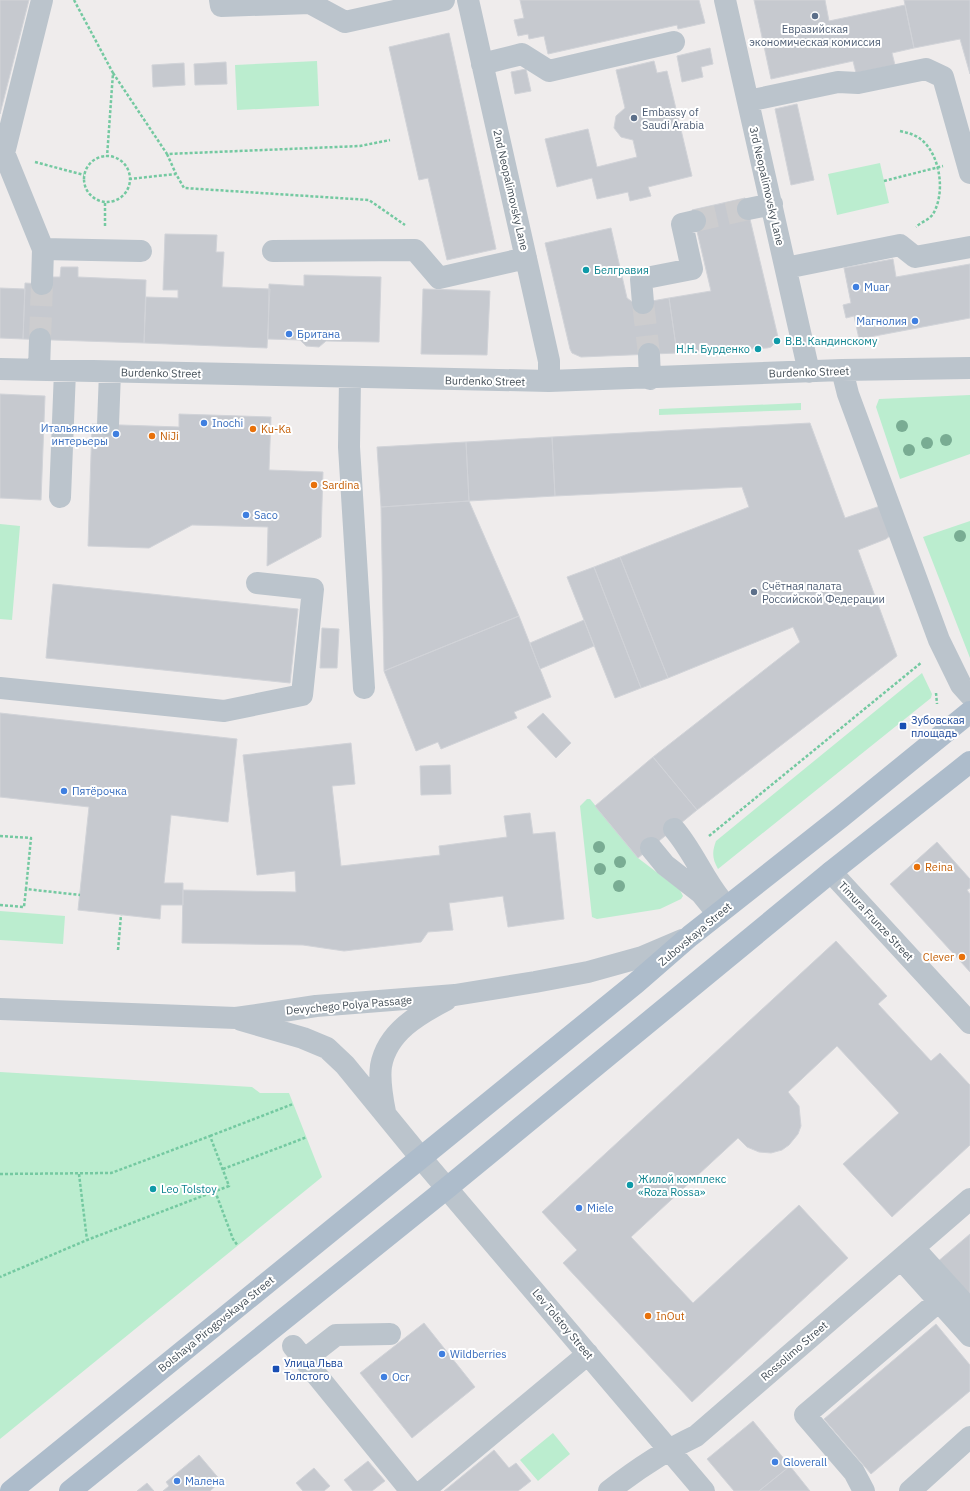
<svg xmlns="http://www.w3.org/2000/svg" width="970" height="1491" font-family="'IBM Plex Sans',sans-serif">
  <style>
    .green { fill: #bbedcf }
    .building { fill: #c6c9cf; stroke: #d1d3d8 }
    .lines { fill: none; stroke-linecap: round; stroke-linejoin: round }
    .minor-tunnel { stroke: #cdcdcf; stroke-width: 22; stroke-dasharray: 22 11; stroke-linecap: butt }
    .path { stroke: #74c9a1; stroke-width: 2.5; stroke-dasharray: 3 2; stroke-linecap: butt }
    .minor { stroke: #bbc4cc; stroke-width: 22 }
    .major { stroke: #adbccb; stroke-width: 22 }
    .tree { fill: #79ac93 }
    .service-dot { fill: #5c6f8a; stroke: #fff; stroke-width: 1.5 }
    .culture-dot { fill: #0f9aa8; stroke: #fff; stroke-width: 1.5 }
    .shop-dot { fill: #3f7fe0; stroke: #fff; stroke-width: 1.5 }
    .food-dot { fill: #e8710a; stroke: #fff; stroke-width: 1.5 }
    .transit-dot { fill: #1a4fb4; stroke: #fff; stroke-width: 1.5 }
    .labels { text-anchor: middle; dominant-baseline: central; stroke-width: 4; stroke-linejoin: round; paint-order: stroke }
    .service-label { font-size: 11px; fill: #4e5e75; stroke: #fff; text-anchor: start }
    .street-label { font-size: 11px; fill: #455059; stroke: #fff }
    .culture-label { font-size: 11px; fill: #0d838f; stroke: #fff; text-anchor: start }
    .shop-label { font-size: 11px; fill: #366cbe; stroke: #fff; text-anchor: start }
    .food-label { font-size: 11px; fill: #c56008; stroke: #fff; text-anchor: start }
    .transit-label { font-size: 11px; fill: #164399; stroke: #fff; text-anchor: start }
  </style>
  <rect width="100%" height="100%" fill="#efecec"/>
  <!-- green -->
  <path class="green" d="M 317,61 L 319,106 L 237,110 L 235,65 Z
    M 880,163 L 889,203 L 837,215 L 828,174 Z
    M 970,395 L 970,454 L 900,479 L 876,407 L 879,399 Z
    M 801,403 L 801,410 L 659,415 L 659,409 Z
    M 970,521 L 970,658 L 923,537 Z
    M 0,524 L 20,526 L 12,620 L 0,619 Z
    M 922,673 L 932,694 L 931,698 L 718,869 C 712,858 712,852 716,841 Z
    M 587,799 L 590,799 L 638,858 L 680,890 L 683,896 L 681,899 L 660,909 L 597,919 L 592,917 L 580,806 Z
    M 0,911 L 65,916 L 63,944 L 0,940 Z
    M 0,1072 L 252,1087 L 260,1093 L 289,1093 L 322,1177 L 0,1439 Z
    M 553,1433 L 570,1454 L 538,1481 L 520,1460 Z"/>
  <!-- building -->
  <path class="building" d="M 0,0 L 29,0 L 0,114 Z
    M 520,0 L 699,0 L 705,23 L 678,29 L 677,25 L 548,54 L 544,36 L 529,39 L 528,34 L 518,36 L 514,20 L 524,18 Z
    M 754,0 L 825,0 L 829,21 L 905,5 L 914,48 L 892,53 L 895,65 L 856,73 L 853,61 L 771,79 Z
    M 904,0 L 970,0 L 970,74 L 960,39 L 914,48 Z
    M 449,33 L 496,249 L 447,260 L 428,178 L 419,180 L 389,47 Z
    M 710,48 L 713,64 L 701,67 L 703,77 L 682,82 L 677,56 Z
    M 654,61 L 657,73 L 667,71 L 692,176 L 648,187 L 651,196 L 630,201 L 628,192 L 597,199 L 592,178 L 557,187 L 545,139 L 588,129 L 597,167 L 637,157 L 633,140 L 621,137 L 614,128 L 616,116 L 625,108 L 616,70 Z
    M 226,62 L 227,84 L 195,85 L 194,64 Z
    M 184,63 L 185,85 L 153,87 L 152,65 Z
    M 526,69 L 531,91 L 515,94 L 511,72 Z
    M 797,104 L 814,180 L 791,185 L 775,109 Z
    M 745,198 L 778,337 L 777,341 L 771,347 L 767,348 L 677,353 L 669,298 L 711,291 L 692,210 Z
    M 611,228 L 627,298 L 635,304 L 669,298 L 677,353 L 581,357 L 572,353 L 570,349 L 545,243 Z
    M 165,234 L 217,235 L 216,252 L 224,252 L 222,287 L 270,289 L 267,348 L 144,343 L 146,297 L 178,298 L 178,290 L 163,290 Z
    M 893,259 L 896,277 L 970,264 L 970,318 L 859,339 L 854,316 L 846,318 L 843,305 L 851,303 L 844,268 Z
    M 61,267 L 78,267 L 78,277 L 146,280 L 144,343 L 23,339 L 25,283 L 42,284 L 51,277 L 60,277 Z
    M 304,275 L 381,277 L 379,342 L 326,341 L 319,347 L 306,346 L 300,340 L 268,339 L 269,284 L 304,286 Z
    M 0,288 L 25,289 L 23,339 L 0,338 Z
    M 423,289 L 490,291 L 487,355 L 421,354 Z
    M 0,394 L 45,396 L 41,500 L 0,498 Z
    M 179,414 L 271,417 L 269,470 L 323,472 L 321,537 L 267,566 L 268,527 L 192,525 L 149,548 L 88,546 L 92,424 L 179,427 Z
    M 810,423 L 845,518 L 886,504 L 896,531 L 886,539 L 858,550 L 897,656 L 697,810 L 653,757 L 800,642 L 793,627 L 668,678 L 620,557 L 749,507 L 742,487 L 555,496 L 552,437 Z
    M 552,437 L 555,496 L 469,501 L 466,442 Z
    M 466,442 L 469,501 L 381,507 L 377,447 Z
    M 469,501 L 519,616 L 384,671 L 381,507 Z
    M 620,557 L 668,678 L 641,688 L 594,567 Z
    M 594,567 L 641,688 L 615,698 L 567,577 Z
    M 53,584 L 298,609 L 290,683 L 46,658 Z
    M 519,616 L 551,697 L 514,712 L 517,718 L 441,749 L 438,742 L 416,751 L 384,671 Z
    M 584,620 L 594,646 L 540,669 L 530,643 Z
    M 322,628 L 339,629 L 337,668 L 320,668 Z
    M 0,713 L 237,739 L 228,822 L 171,815 L 164,883 L 183,883 L 183,905 L 161,905 L 160,919 L 78,910 L 89,807 L 0,797 Z
    M 543,713 L 571,743 L 556,758 L 527,727 Z
    M 351,743 L 355,784 L 332,786 L 341,866 L 440,855 L 439,846 L 507,837 L 504,816 L 530,813 L 533,834 L 555,832 L 564,919 L 508,927 L 503,896 L 449,903 L 453,930 L 428,932 L 421,942 L 344,951 L 303,945 L 182,943 L 183,890 L 296,892 L 295,871 L 257,875 L 243,755 Z
    M 653,757 L 697,810 L 638,858 L 595,806 Z
    M 450,765 L 451,794 L 421,795 L 420,766 Z
    M 937,842 L 970,879 L 970,888 L 967,890 L 970,894 L 970,972 L 890,884 Z
    M 836,941 L 887,996 L 878,1004 L 931,1061 L 940,1053 L 970,1085 L 970,1145 L 892,1217 L 843,1164 L 899,1113 L 837,1046 L 788,1092 L 799,1106 L 801,1126 L 798,1134 L 789,1145 L 782,1150 L 771,1153 L 759,1152 L 747,1147 L 738,1138 L 631,1237 L 693,1303 L 799,1205 L 848,1258 L 692,1402 L 563,1263 L 577,1250 L 542,1212 Z
    M 970,1234 L 970,1301 L 936,1263 Z
    M 424,1323 L 475,1387 L 412,1438 L 360,1373 Z
    M 936,1324 L 970,1365 L 970,1391 L 871,1474 L 824,1419 Z
    M 753,1421 L 790,1466 L 759,1491 L 734,1491 L 707,1459 Z
    M 494,1450 L 509,1468 L 516,1463 L 531,1481 L 518,1491 L 444,1491 Z
    M 199,1455 L 221,1481 L 210,1491 L 163,1491 L 169,1486 L 166,1482 Z
    M 368,1461 L 385,1481 L 372,1491 L 353,1491 L 344,1480 Z
    M 790,1466 L 810,1491 L 759,1491 Z
    M 314,1468 L 330,1486 L 324,1491 L 303,1491 L 296,1483 Z
    M 147,1483 L 154,1491 L 137,1491 Z"/>
  <g class="lines">
    <!-- minor-tunnel -->
    <path class="minor-tunnel" d="M 695,221 L 748,209
      M 643,303 L 649,354
      M 40,339 L 42,284"/>
    <!-- path -->
    <path class="path" d="M 74,0 L 113,73 L 107,157
      M 113,73 L 167,154 L 360,146 L 390,140
      M 900,131 C 909,133 917,135 924,142 C 941,159 945,194 933,214 C 929,220 921,222 916,227
      M 167,154 L 176,174
      M84 179a23 23 0 1 1 46 0a23 23 0 1 1-46 0Z
      M 35,162 L 84,175
      M 129,179 L 176,174 L 184,188 L 369,200 L 405,225
      M 884,181 L 943,166
      M 105,226 L 105,202
      M 936,693 L 937,704
      M 0,836 L 31,838 L 26,889 L 80,895
      M 709,836 L 922,662
      M 0,905 L 24,907 L 26,889
      M 118,950 L 121,915
      M 210,1136 L 293,1104
      M 223,1169 L 307,1137
      M 0,1174 L 111,1173 L 210,1136 L 229,1186 L 87,1240 L 0,1277
      M 79,1174 L 87,1240
      M 215,1191 L 233,1239 L 238,1246"/>
    <!-- minor -->
    <path class="minor" d="M 42,0 L 4,153 L 43,249 L 141,251
      M 220,0 L 221,6 L 310,3 L 345,22 L 444,0
      M 468,0 L 549,361 L 549,381
      M 725,0 L 809,372
      M 482,64 L 522,54 L 549,71 L 674,42
      M 748,101 L 838,82 L 858,83 L 926,69 L 943,77 L 970,173
      M 748,209 L 772,204
      M 273,251 L 415,250 L 439,278 L 526,258
      M 786,268 L 900,245 L 915,257 L 970,247
      M 42,284 L 43,249
      M 643,303 L 641,279 L 692,269 L 682,224 L 695,221
      M 649,354 L 650,379
      M 0,369 L 549,381 L 842,370 L 970,368
      M 39,370 L 40,339
      M 842,370 L 848,394 L 939,640 L 961,685 L 970,695
      M 350,378 L 349,447 L 364,688
      M 108,425 L 110,372
      M 60,497 L 65,371
      M 0,688 L 224,711 L 302,695 L 313,589 L 257,583
      M 674,829 C 693,851 703,878 721,900
      M 651,848 L 665,865 L 701,893 L 718,914
      M 831,872 L 970,1023
      M 0,1009 L 236,1018 L 316,1006 L 455,995 L 535,982 L 588,972 L 642,957 L 682,940
      M 241,1020 L 303,1038 L 327,1048 L 345,1065 L 421,1158 L 704,1491
      M 385,1112 C 382,1097 379,1081 381,1066 C 387,1032 419,1014 446,1000
      M 914,1248 L 970,1310
      M 901,1259 L 970,1336
      M 293,1346 L 411,1491
      M 304,1360 L 336,1335 L 390,1334
      M 423,1491 L 588,1354
      M 609,1491 C 637,1469 664,1451 696,1436 L 970,1199
      M 864,1491 L 854,1472 L 805,1415 L 939,1301
      M 910,1491 L 970,1437"/>
    <!-- major -->
    <path class="major" d="M 11,1491 L 636,983 L 690,936 L 841,817 L 970,712
      M 70,1491 L 447,1188 L 831,872 L 970,762"/>
  </g>
  <!-- trees -->
  <g class="tree">
    <circle cx="902" cy="426" r="6"/>
    <circle cx="946" cy="440" r="6"/>
    <circle cx="927" cy="443" r="6"/>
    <circle cx="909" cy="450" r="6"/>
    <circle cx="960" cy="536" r="6"/>
    <circle cx="599" cy="847" r="6"/>
    <circle cx="620" cy="862" r="6"/>
    <circle cx="600" cy="869" r="6"/>
    <circle cx="619" cy="886" r="6"/>
  </g>
  <!-- markers -->
  <g class="service-dot">
    <circle cx="815" cy="16" r="4"/>
    <circle cx="634" cy="118" r="4"/>
    <circle cx="754" cy="592" r="4"/>
  </g>
  <g class="culture-dot">
    <circle cx="586" cy="270" r="4"/>
    <circle cx="777" cy="341" r="4"/>
    <circle cx="758" cy="349" r="4"/>
    <circle cx="630" cy="1185" r="4"/>
    <circle cx="153" cy="1189" r="4"/>
  </g>
  <g class="shop-dot">
    <circle cx="856" cy="287" r="4"/>
    <circle cx="915" cy="321" r="4"/>
    <circle cx="289" cy="334" r="4"/>
    <circle cx="204" cy="423" r="4"/>
    <circle cx="116" cy="434" r="4"/>
    <circle cx="246" cy="515" r="4"/>
    <circle cx="64" cy="791" r="4"/>
    <circle cx="579" cy="1208" r="4"/>
    <circle cx="442" cy="1354" r="4"/>
    <circle cx="384" cy="1377" r="4"/>
    <circle cx="775" cy="1462" r="4"/>
    <circle cx="177" cy="1481" r="4"/>
  </g>
  <g class="food-dot">
    <circle cx="253" cy="429" r="4"/>
    <circle cx="152" cy="436" r="4"/>
    <circle cx="314" cy="485" r="4"/>
    <circle cx="917" cy="867" r="4"/>
    <circle cx="962" cy="957" r="4"/>
    <circle cx="648" cy="1316" r="4"/>
  </g>
  <g class="transit-dot">
    <rect x="899" y="722" width="8" height="8" rx="2"/>
    <rect x="272" y="1365" width="8" height="8" rx="2"/>
  </g>
  <g class="labels">
    <!-- service labels -->
    <g class="service-label">
      <text x="815" y="29" text-anchor="middle">Евразийская<tspan x="815" dy="13">экономическая комиссия</tspan></text>
      <text x="642" y="112">Embassy of<tspan x="642" dy="13">Saudi Arabia</tspan></text>
      <text x="762" y="586">Счётная палата<tspan x="762" dy="13">Российской Федерации</tspan></text>
    </g>
    <!-- street labels -->
    <g class="street-label">
      <text transform="translate(767 186) rotate(77)">3rd Neopalimovsky Lane</text>
      <text transform="translate(511 190) rotate(77)">2nd Neopalimovsky Lane</text>
      <text transform="translate(809 372) rotate(-2)">Burdenko Street</text>
      <text transform="translate(161 373) rotate(1)">Burdenko Street</text>
      <text transform="translate(485 381) rotate(1)">Burdenko Street</text>
      <text transform="translate(876 921) rotate(47)">Timura Frunze Street</text>
      <text transform="translate(695 934) rotate(-40)">Zubovskaya Street</text>
      <text transform="translate(349 1005) rotate(-5)">Devychego Polya Passage</text>
      <text transform="translate(216 1324) rotate(-39)">Bolshaya Pirogovskaya Street</text>
      <text transform="translate(563 1324) rotate(50)">Lev Tolstoy Street</text>
      <text transform="translate(794 1351) rotate(-41)">Rossolimo Street</text>
    </g>
    <!-- culture labels -->
    <g class="culture-label">
      <text x="594" y="270">Белгравия</text>
      <text x="785" y="341">В.В. Кандинскому</text>
      <text x="750" y="349" text-anchor="end">Н.Н. Бурденко</text>
      <text x="638" y="1179">Жилой комплекс<tspan x="638" dy="13">«Roza Rossa»</tspan></text>
      <text x="161" y="1189">Leo Tolstoy</text>
    </g>
    <!-- shop labels -->
    <g class="shop-label">
      <text x="864" y="287">Muar</text>
      <text x="907" y="321" text-anchor="end">Магнолия</text>
      <text x="297" y="334">Британа</text>
      <text x="212" y="423">Inochi</text>
      <text x="108" y="428" text-anchor="end">Итальянские<tspan x="108" dy="13">интерьеры</tspan></text>
      <text x="254" y="515">Saco</text>
      <text x="72" y="791">Пятёрочка</text>
      <text x="587" y="1208">Miele</text>
      <text x="450" y="1354">Wildberries</text>
      <text x="392" y="1377">Ocr</text>
      <text x="783" y="1462">Gloverall</text>
      <text x="185" y="1481">Малена</text>
    </g>
    <!-- food labels -->
    <g class="food-label">
      <text x="261" y="429">Ku-Ka</text>
      <text x="160" y="436">NiJi</text>
      <text x="322" y="485">Sardina</text>
      <text x="925" y="867">Reina</text>
      <text x="954" y="957" text-anchor="end">Clever</text>
      <text x="656" y="1316">InOut</text>
    </g>
    <!-- transit labels -->
    <g class="transit-label">
      <text x="911" y="720">Зубовская<tspan x="911" dy="13">площадь</tspan></text>
      <text x="284" y="1363">Улица Льва<tspan x="284" dy="13">Толстого</tspan></text>
    </g>
  </g>
</svg>
